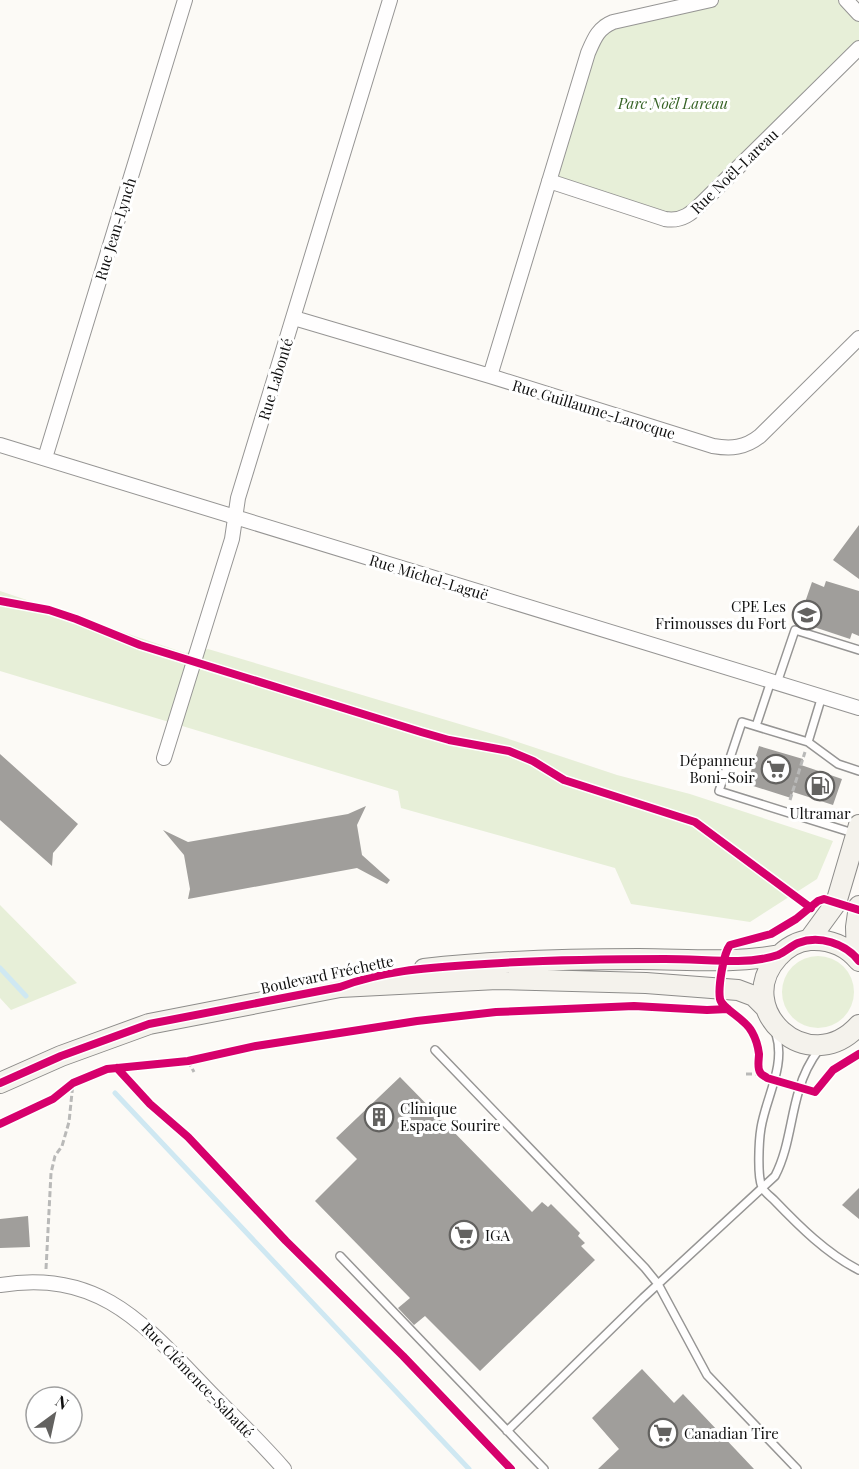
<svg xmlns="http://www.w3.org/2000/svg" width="859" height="1469" font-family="'Playfair Display',serif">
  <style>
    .green { fill: #e7efd8 }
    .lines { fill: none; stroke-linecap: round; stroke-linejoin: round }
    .stream { stroke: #cfe8f2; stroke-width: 5 }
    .building { fill: #a09e9b }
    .lane-casing { stroke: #969594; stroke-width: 10 }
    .street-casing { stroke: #969594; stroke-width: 16 }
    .secondary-casing { stroke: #8d8c8a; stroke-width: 22 }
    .path { stroke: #b9b9b8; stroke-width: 3; stroke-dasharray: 6 3; stroke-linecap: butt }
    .lane { stroke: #fffefe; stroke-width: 7 }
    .street { stroke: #fffefe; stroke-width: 14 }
    .secondary { stroke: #f4f2ec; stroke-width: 20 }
    .cycleway-casing { stroke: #fff; stroke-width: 11 }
    .cycleway { stroke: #d6006c; stroke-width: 8 }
    .labels { text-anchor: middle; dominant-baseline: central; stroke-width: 6; stroke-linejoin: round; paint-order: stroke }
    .park-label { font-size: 15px; font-style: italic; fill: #366325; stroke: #fff }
    .street-label { font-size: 15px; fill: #101010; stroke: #fff }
    .poi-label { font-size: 15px; fill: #101010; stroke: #fff; text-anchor: start }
  </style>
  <rect width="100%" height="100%" fill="#fcfaf6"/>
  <!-- green -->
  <path class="green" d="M 712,0 L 851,0 L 859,8 L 859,45 L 711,200 L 670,219 L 548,176 L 600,19 Z
    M 0,591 L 185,653 L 208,649 L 503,737 L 617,775 L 690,794 L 833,841 L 817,879 L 750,922 L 631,904 L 615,868 L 401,808 L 398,791 L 0,671 Z
    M 0,905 L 77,983 L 11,1010 L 0,998 Z
    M782 992a36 36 0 1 1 72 0a36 36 0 1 1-72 0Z"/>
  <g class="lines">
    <!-- stream -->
    <path class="stream" d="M 0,968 L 26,996
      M 115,1093 L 469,1469"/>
  </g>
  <!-- building -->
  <path class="building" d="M 859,525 L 859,579 L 833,560 Z
    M 826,581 L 859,591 L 859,636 L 852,633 L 850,639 L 814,627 L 816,622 L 800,617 L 812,582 L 824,587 Z
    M 759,746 L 803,759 L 801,765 L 842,779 L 833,805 L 793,792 L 791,798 L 747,784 Z
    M 0,754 L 78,824 L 53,853 L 52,866 L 0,820 Z
    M 366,806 L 357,825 L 362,855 L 390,880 L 387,884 L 357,868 L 188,899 L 190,889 L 184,855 L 163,830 L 188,842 L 348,814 Z
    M 400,1077 L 532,1212 L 542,1202 L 548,1207 L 551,1204 L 580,1233 L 578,1236 L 585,1243 L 581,1246 L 595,1260 L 480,1371 L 425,1316 L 414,1325 L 398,1308 L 410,1298 L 315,1201 L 357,1159 L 336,1138 Z
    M 859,1188 L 859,1219 L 842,1205 Z
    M 28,1216 L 30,1247 L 0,1248 L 0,1219 Z
    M 642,1369 L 674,1403 L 683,1394 L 754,1469 L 598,1469 L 619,1449 L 592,1418 Z"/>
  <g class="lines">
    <!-- lane casing -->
    <g class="lane-casing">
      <path id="lane" d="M 777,683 L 795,630 L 859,650
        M 756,726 L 771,681
        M 808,742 L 822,696
        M 853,833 L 719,791 L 742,722 L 808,742 L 838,764 L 859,771
        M 776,1034 C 786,1066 766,1097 761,1128 C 759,1140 757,1176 762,1187 C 764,1192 771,1197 774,1200 C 799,1226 827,1254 859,1270
        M 435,1050 L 645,1268 L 658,1284 L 707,1375 L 797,1469
        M 340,1256 L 544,1469
        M 507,1431 L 643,1298 L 775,1176 C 789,1149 790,1119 799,1090 C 803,1075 811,1060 820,1048"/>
    </g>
    <!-- street casing -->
    <g class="street-casing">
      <path id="street" d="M 846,0 L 859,14
        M 549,181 L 665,219 C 682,222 692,213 703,202 L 859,48
        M 294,318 L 490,376 L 713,446 C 731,449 745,448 760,436 L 859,338
        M 490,376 L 588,53 C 594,39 598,28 613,22 L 711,0
        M 0,445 L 859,708
        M 45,458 L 185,0
        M 164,758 L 232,539 L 238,498 L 390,0
        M 0,1285 C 99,1269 143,1323 205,1387 C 231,1414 259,1440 284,1469"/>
    </g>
    <!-- secondary casing -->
    <g class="secondary-casing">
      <path id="secondary" d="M 809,940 L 836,903 L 859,825
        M 857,958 L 856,927 L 859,906
        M 859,961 C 847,946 829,939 810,940 C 798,941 786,948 778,957 C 731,1008 808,1081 859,1025
        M 424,969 C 495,961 567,959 639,959 C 686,959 733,964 780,955
        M 0,1083 L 61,1056 L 149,1024 L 340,987 L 497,979 L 646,983 L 738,990 L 754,996 L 766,1008"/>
    </g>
    <!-- path -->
    <path class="path" d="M 790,800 L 805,752
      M 188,1061 L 194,1072
      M 746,1074 L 760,1074
      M 46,1269 L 51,1173 L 55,1156 L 62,1146 L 69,1122 L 73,1083"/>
    <!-- lane -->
    <use href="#lane" class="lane"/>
    <!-- street -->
    <use href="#street" class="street"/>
    <!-- secondary -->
    <use href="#secondary" class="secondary"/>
    <!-- cycleway casing -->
    <g class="cycleway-casing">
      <path id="cycleway" d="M 0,601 L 49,610 L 76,619 L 140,645 L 421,732 L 449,740 L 509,751 L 533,761 L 564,780 L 695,822 L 811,908
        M 859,910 L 824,899 L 818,901 L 796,919 L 771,934 L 730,945 C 723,954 718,988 720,999 C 722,1009 746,1019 752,1032 C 756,1039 758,1046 759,1054 C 759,1059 757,1068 760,1072 C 761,1075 765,1076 767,1078 L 815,1092 L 833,1070 L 859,1054
        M 117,1068 L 150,1104 L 188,1137 L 286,1241 L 403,1356 L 511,1469
        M 0,1083 L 61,1056 L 149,1024 L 340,987 C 382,971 425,968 469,965 C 535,960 600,959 665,959 C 689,959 714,961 738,961 C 751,961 766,959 778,955 C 785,952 791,946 798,943 C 819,935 845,943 859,961
        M 0,1124 L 53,1099 L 73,1083 L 107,1069 L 188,1061 L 256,1046 L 417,1021 L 496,1012 L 634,1006 L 707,1010 L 728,1009"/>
    </g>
    <!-- cycleway -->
    <use href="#cycleway" class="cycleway"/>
  </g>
  <!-- icons -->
  <defs>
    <g id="school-ring" transform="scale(1.5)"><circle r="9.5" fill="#fff" stroke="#636260" stroke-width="1.5"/><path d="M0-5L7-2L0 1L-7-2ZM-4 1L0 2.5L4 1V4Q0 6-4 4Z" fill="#636260"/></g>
    <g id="supermarket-ring" transform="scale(1.5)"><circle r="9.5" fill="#fff" stroke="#636260" stroke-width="1.5"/><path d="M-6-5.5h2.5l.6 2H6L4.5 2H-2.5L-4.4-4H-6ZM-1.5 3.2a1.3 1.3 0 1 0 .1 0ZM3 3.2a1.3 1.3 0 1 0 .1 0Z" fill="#636260"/></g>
    <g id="fuel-ring" transform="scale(1.5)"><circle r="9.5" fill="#fff" stroke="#636260" stroke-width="1.5"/><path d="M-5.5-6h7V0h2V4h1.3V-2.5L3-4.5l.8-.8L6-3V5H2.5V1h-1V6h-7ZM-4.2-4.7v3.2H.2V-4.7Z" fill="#636260"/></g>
    <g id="building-ring" transform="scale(1.5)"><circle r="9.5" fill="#fff" stroke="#636260" stroke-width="1.5"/><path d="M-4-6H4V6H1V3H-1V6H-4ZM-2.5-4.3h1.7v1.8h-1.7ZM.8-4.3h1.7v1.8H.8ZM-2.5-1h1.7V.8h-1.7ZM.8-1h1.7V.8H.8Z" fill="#636260"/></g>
  </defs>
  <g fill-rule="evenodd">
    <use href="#school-ring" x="807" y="615"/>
    <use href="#supermarket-ring" x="776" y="769"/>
    <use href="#fuel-ring" x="820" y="786"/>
    <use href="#building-ring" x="379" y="1117"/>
    <use href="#supermarket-ring" x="464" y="1235"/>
    <use href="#supermarket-ring" x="663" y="1433"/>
  </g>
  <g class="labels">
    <!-- park labels -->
    <g class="park-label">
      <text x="673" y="103">Parc Noël Lareau</text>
    </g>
    <!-- street labels -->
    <g class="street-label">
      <text transform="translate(734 171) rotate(-44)">Rue Noël-Lareau</text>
      <text transform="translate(115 229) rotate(-73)">Rue Jean-Lynch</text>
      <text transform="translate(275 379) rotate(-73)">Rue Labonté</text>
      <text transform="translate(594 409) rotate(17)">Rue Guillaume-Larocque</text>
      <text transform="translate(429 577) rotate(17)">Rue Michel-Laguë</text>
      <text transform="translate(327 974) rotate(-12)">Boulevard Fréchette</text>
      <text transform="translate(198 1380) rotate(46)">Rue Clémence-Sabatté</text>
    </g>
    <!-- poi labels -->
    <g class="poi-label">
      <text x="786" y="606" text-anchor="end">CPE Les<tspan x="786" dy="17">Frimousses du Fort</tspan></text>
      <text x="755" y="760" text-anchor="end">Dépanneur<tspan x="755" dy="17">Boni-Soir</tspan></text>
      <text x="820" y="813" text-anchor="middle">Ultramar</text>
      <text x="400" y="1108">Clinique<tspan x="400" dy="17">Espace Sourire</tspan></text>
      <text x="485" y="1235">IGA</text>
      <text x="684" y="1433">Canadian Tire</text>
    </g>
  </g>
  <!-- north arrow -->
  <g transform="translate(54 1415) rotate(33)"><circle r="28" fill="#ffffff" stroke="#9f9f9f" stroke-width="1.5"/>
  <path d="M0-4.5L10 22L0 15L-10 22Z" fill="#636260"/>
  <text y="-9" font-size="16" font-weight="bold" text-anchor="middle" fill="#101010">N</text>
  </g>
</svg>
